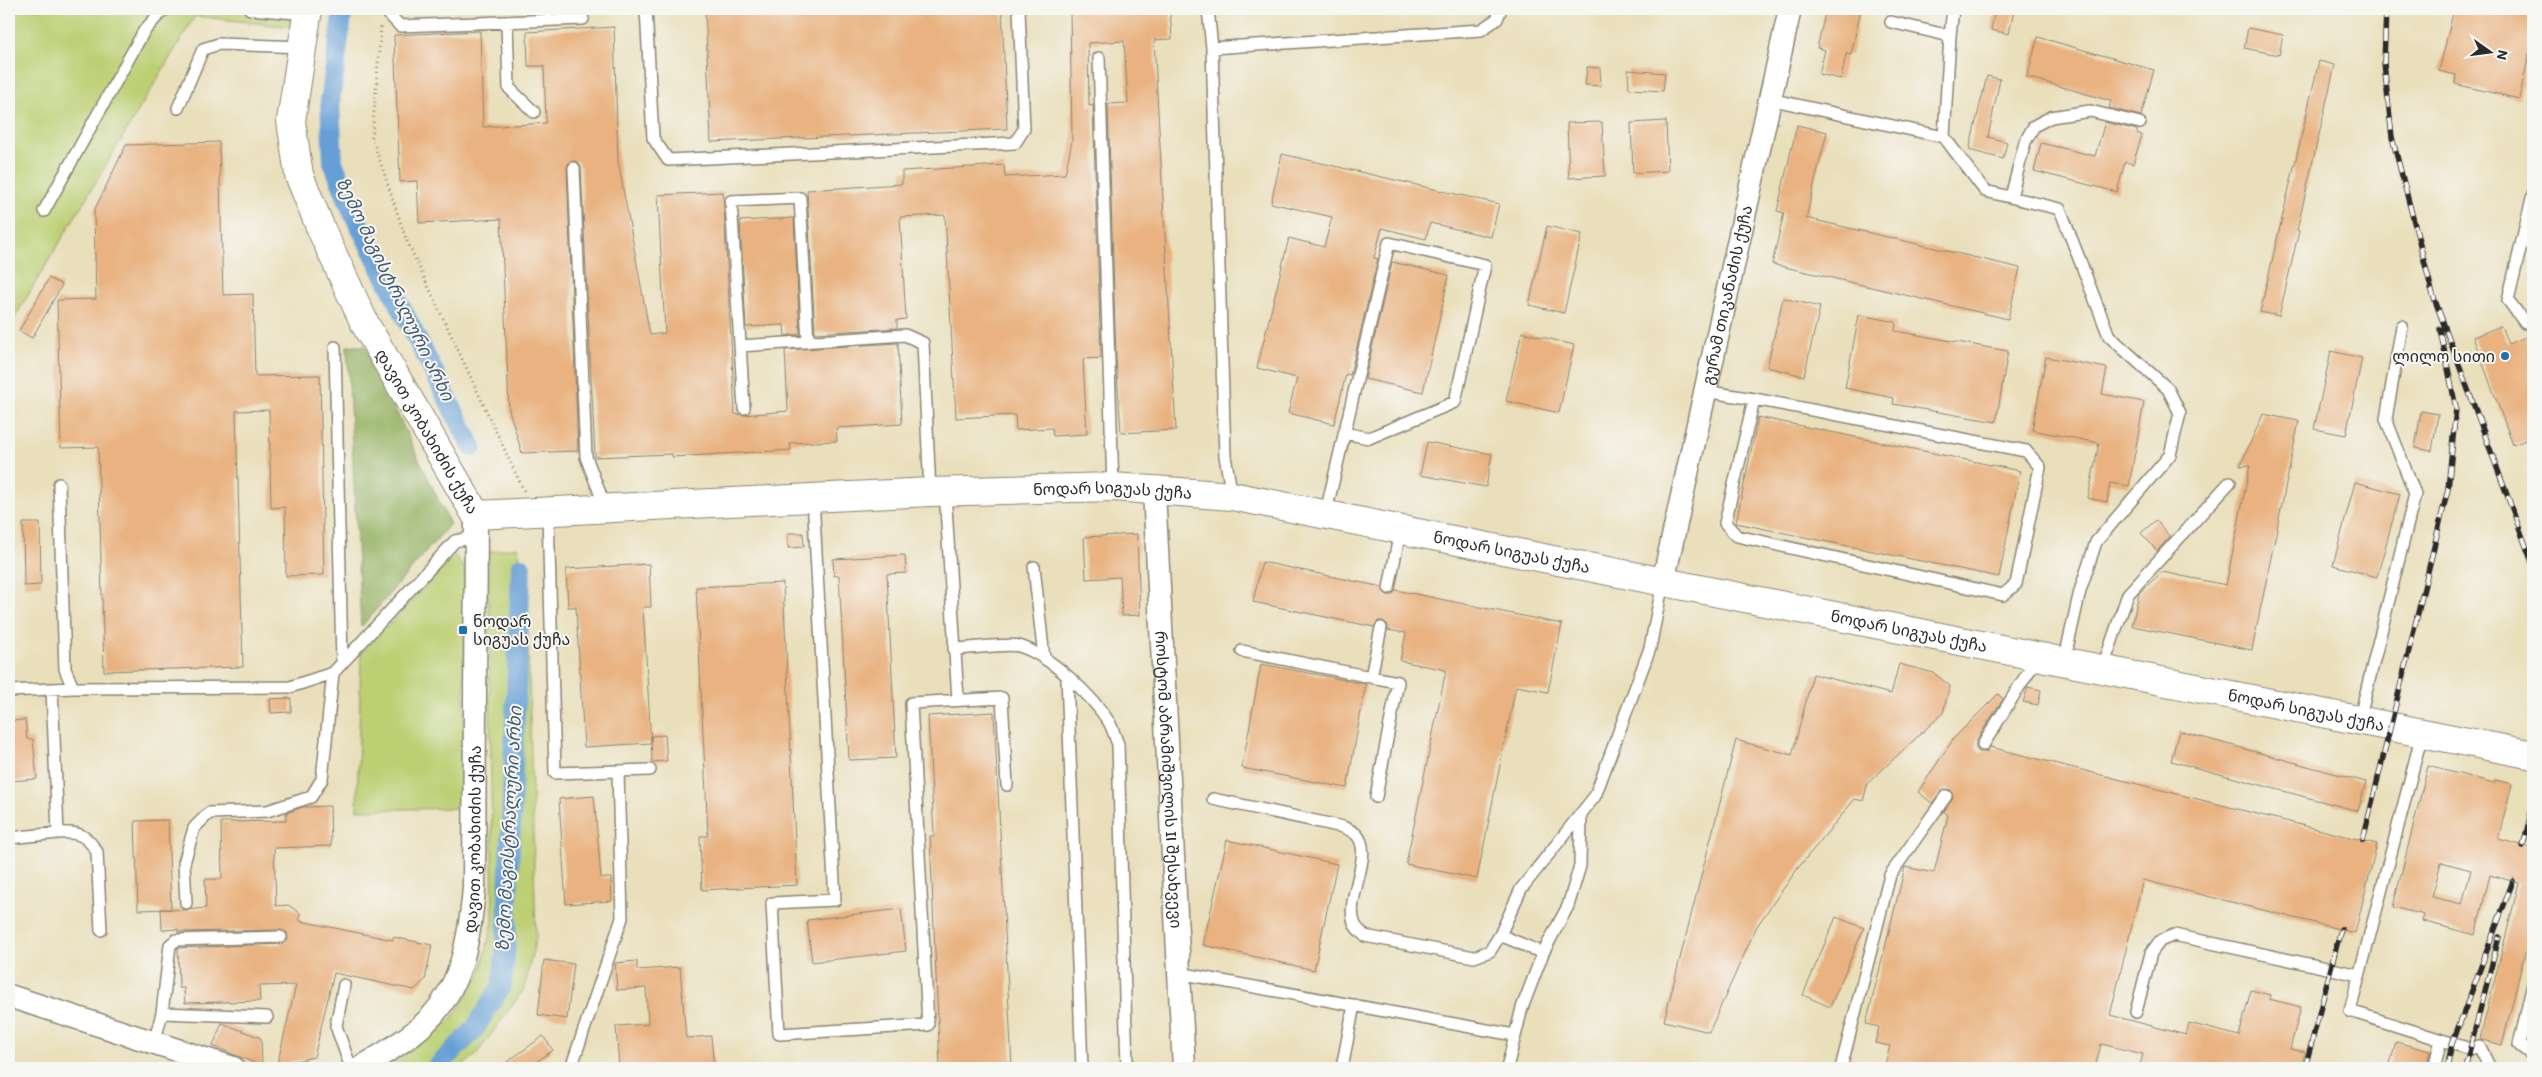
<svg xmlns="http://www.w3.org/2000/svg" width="2542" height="1077" font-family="Itim,'Noto Sans Georgian',sans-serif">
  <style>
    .green { fill: #bccf72; stroke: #747d4e }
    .forest { fill: #95b264; stroke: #606e48 }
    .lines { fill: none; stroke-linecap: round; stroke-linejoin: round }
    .canal { stroke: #669fd5; stroke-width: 20 }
    .building { fill: #e9b280; fill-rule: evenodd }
    .lane-casing { stroke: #8a8573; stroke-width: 14 }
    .street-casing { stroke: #8a8573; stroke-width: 25 }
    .secondary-casing { stroke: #8a8573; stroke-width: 30 }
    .path { stroke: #8a8573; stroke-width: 3; stroke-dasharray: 1 4; stroke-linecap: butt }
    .lane { stroke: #fff; stroke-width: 11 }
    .street { stroke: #fff; stroke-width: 22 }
    .secondary { stroke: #fff; stroke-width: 28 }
    .rail-casing { stroke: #2b2b2b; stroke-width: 5.5 }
    .rail { stroke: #f6f6f2; stroke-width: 4; stroke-dasharray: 11; stroke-linecap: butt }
    .poi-dot { fill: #1f6fb2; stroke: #f6f6f2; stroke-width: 2 }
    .labels { text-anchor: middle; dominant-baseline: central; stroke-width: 4; stroke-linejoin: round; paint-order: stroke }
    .street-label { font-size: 16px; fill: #2b2b2b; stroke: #f6f6f2 }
    .poi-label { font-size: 16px; fill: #2b2b2b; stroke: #f6f6f2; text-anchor: end }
    .water-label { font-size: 18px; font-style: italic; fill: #43596f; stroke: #f6f6f2 }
  </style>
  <rect width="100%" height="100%" fill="#f6f6f2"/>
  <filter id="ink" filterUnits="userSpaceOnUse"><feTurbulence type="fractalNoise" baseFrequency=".02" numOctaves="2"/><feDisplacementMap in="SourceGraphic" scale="10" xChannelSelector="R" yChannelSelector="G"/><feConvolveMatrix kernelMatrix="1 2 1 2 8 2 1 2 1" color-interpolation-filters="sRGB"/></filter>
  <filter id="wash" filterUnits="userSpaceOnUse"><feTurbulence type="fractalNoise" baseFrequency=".0096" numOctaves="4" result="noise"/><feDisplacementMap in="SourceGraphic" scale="20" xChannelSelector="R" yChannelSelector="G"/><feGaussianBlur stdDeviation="1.12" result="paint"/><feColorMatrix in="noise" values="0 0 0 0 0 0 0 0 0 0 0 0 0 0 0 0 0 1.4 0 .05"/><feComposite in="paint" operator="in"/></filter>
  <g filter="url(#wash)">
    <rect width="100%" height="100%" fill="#eadfbb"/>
    <!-- green -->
    <path class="green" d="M 9,9 L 294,9 L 290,27 L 195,16 L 9,327 Z
      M 517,547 L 526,573 L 536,937 L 524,989 L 477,1054 L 460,1068 L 388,1068 L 453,1017 L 480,974 L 493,921 L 488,552 Z
      M 455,555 L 465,570 L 463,808 L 357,810 L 361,654 Z"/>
    <!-- forest -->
    <path class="forest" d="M 347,346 L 365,346 L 450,524 L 361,627 Z"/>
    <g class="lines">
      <!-- canal -->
      <path class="canal" d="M 343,9 L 330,102 L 333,162 L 353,213 L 472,447
        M 436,1068 L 474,1030 L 502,985 L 506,945 L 521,567"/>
    </g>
    <g id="blocks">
      <!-- building -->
      <path class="building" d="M 705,9 L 1002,9 L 1007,129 L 711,142 Z
        M 1070,9 L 1170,9 L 1172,39 L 1154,40 L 1176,430 L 1121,433 L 1116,357 L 1108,104 L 1128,103 L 1124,41 L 1088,43 L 1089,106 L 1093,105 L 1101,358 L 1083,359 L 1087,434 L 1053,436 L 1052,428 L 1016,430 L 1015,415 L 956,418 L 945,215 L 900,217 L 906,319 L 897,320 L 897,328 L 815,333 L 807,190 L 902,184 L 902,171 L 1004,165 L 1005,177 L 1065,174 L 1072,141 Z
        M 1826,9 L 1861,9 L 1851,55 L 1846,54 L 1841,79 L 1819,74 L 1825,50 L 1817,48 Z
        M 1995,9 L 2014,9 L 2009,34 L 1991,30 Z
        M 2454,9 L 2533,9 L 2533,37 L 2519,99 L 2455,84 L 2456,75 L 2439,71 Z
        M 614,27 L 618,161 L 650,335 L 665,333 L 658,195 L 723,192 L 735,414 L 744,415 L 788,411 L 785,350 L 898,343 L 902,424 L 836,428 L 837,441 L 790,443 L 791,450 L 672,457 L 672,454 L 595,457 L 581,168 L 578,162 L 573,161 L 568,164 L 567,168 L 578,451 L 522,453 L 509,410 L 501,219 L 419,223 L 417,181 L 400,182 L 394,35 L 480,31 L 483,127 L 546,123 L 544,66 L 528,66 L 527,32 Z
        M 2248,28 L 2283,35 L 2279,55 L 2244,48 Z
        M 2038,37 L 2154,70 L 2141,116 L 2109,108 L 2111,101 L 2027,77 Z
        M 2319,61 L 2335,65 L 2297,230 L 2299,231 L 2279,316 L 2260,312 Z
        M 1587,67 L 1600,68 L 1601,86 L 1585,85 Z
        M 1628,70 L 1665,73 L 1663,91 L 1629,89 Z
        M 1987,76 L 2000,79 L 1988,137 L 2007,142 L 2003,159 L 1969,150 Z
        M 1666,121 L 1668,171 L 1633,173 L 1631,123 Z
        M 1602,122 L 1605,176 L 1569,178 L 1567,123 Z
        M 2105,122 L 2137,130 L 2137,133 L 2142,135 L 2133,164 L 2125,162 L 2117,192 L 2034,171 L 2041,143 L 2095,156 Z
        M 1797,125 L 1827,132 L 1806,218 L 2020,268 L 2008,319 L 1772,264 L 1784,213 L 1777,211 Z
        M 219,142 L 223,295 L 253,294 L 255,376 L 320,375 L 324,575 L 286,576 L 285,507 L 271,508 L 269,410 L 236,411 L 243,667 L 104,671 L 98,447 L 61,448 L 57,300 L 96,299 L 94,211 L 126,145 Z
        M 1282,154 L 1499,204 L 1491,237 L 1430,223 L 1426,239 L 1382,228 L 1374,258 L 1378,259 L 1350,375 L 1346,374 L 1334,424 L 1288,413 L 1297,378 L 1257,368 L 1289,238 L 1324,247 L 1332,217 L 1271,203 Z
        M 794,218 L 800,334 L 785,336 L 784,325 L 746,327 L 740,221 Z
        M 1547,226 L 1582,234 L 1564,313 L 1529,305 Z
        M 1392,262 L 1449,275 L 1423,392 L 1365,379 Z
        M 49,278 L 62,285 L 32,338 L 19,331 Z
        M 1783,298 L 1820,307 L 1804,376 L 1767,367 Z
        M 1859,315 L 1896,322 L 1895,331 L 2008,351 L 1996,422 L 1893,404 L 1894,398 L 1845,388 Z
        M 2501,326 L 2508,344 L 2526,337 L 2533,356 L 2533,437 L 2513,445 L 2473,337 Z
        M 1522,332 L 1574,345 L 1559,413 L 1506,401 Z
        M 2331,351 L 2362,358 L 2346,435 L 2314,429 Z
        M 2046,357 L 2107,368 L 2102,394 L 2144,402 L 2129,486 L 2110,483 L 2107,502 L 2088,498 L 2099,443 L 2032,430 Z
        M 2421,411 L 2438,414 L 2432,451 L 2415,448 Z
        M 2263,414 L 2299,421 L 2252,650 L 2132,626 L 2139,593 L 2162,572 L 2226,585 L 2250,465 L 2240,466 Z
        M 1758,417 L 2020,471 L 1999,577 L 1736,523 Z
        M 1427,442 L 1492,454 L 1486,487 L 1420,475 Z
        M 2355,482 L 2400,494 L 2377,577 L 2333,565 Z
        M 2156,520 L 2170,537 L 2157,551 L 2141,533 Z
        M 23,523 L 40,523 L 41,585 L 24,586 Z
        M 788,533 L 803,533 L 804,547 L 788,548 Z
        M 1137,534 L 1140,615 L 1122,616 L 1120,577 L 1086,579 L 1084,537 Z
        M 905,555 L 906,573 L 887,574 L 896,758 L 849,760 L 839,575 L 834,576 L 833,559 Z
        M 1262,562 L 1382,587 L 1387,595 L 1392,595 L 1396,590 L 1562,624 L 1548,692 L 1516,686 L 1477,879 L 1406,864 L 1446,670 L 1400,661 L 1406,633 L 1388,630 L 1388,625 L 1383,621 L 1378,621 L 1374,627 L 1253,602 Z
        M 649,564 L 651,607 L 643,607 L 651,743 L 584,747 L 576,607 L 568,607 L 566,569 Z
        M 783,583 L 797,885 L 702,890 L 700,836 L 708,836 L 696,587 Z
        M 1261,664 L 1366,684 L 1347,788 L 1242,768 Z
        M 1899,664 L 1934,673 L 1950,686 L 1943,713 L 1868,783 L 1863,801 L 1855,799 L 1798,868 L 1757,926 L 1709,1032 L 1664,1021 L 1736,740 L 1792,755 L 1813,674 L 1891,694 Z
        M 2028,687 L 2041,690 L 2038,705 L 2023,702 Z
        M 1998,694 L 2003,699 L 1976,741 L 1976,748 L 1979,752 L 1986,752 L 1990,747 L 2377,844 L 2355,933 L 2143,880 L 2110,1015 L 2186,1035 L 2189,1023 L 2239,1036 L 2251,990 L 2270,995 L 2269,999 L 2301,1007 L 2290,1049 L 2305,1052 L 2301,1068 L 2139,1068 L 2143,1054 L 2101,1044 L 2095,1068 L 1884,1068 L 1890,1046 L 1875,1043 L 1879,1027 L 1866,1024 L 1905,867 L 1934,873 L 1948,815 L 1944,812 L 1953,797 L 1951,790 L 1943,789 L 1932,803 L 1918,792 L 1954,738 Z
        M 291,698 L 291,712 L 271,713 L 270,699 Z
        M 994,712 L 1012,1068 L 940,1068 L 930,836 L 934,836 L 928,716 Z
        M 25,720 L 27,739 L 33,739 L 37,779 L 9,781 L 9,721 Z
        M 2179,731 L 2366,782 L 2358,811 L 2171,761 Z
        M 665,735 L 667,761 L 652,762 L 651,736 Z
        M 2428,766 L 2494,783 L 2495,780 L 2512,784 L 2498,839 L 2533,848 L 2533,921 L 2502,1045 L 2480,1039 L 2519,883 L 2490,875 L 2475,935 L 2422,921 L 2424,915 L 2393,907 ZM 2441,862 L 2471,870 L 2462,904 L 2432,897 Z
        M 594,796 L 601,878 L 611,878 L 612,901 L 566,904 L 559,799 Z
        M 330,806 L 331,846 L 274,848 L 276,906 L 288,905 L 300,913 L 300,921 L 393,940 L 393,937 L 432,945 L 425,980 L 414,990 L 334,973 L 314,1057 L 277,1065 L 296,985 L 259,986 L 260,1001 L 185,1003 L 184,988 L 179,988 L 178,948 L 281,944 L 288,940 L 287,933 L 281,930 L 178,932 L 178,929 L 162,930 L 161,909 L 186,910 L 206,908 L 205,879 L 222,879 L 221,822 L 286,821 L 286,813 L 303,807 Z
        M 168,820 L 171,909 L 138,910 L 135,821 Z
        M 1227,840 L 1337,864 L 1314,970 L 1203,945 Z
        M 901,909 L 906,951 L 812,962 L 807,920 Z
        M 1836,917 L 1864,928 L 1830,1007 L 1803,995 Z
        M 544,960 L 574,964 L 567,1019 L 538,1015 Z
        M 637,961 L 637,970 L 680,967 L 686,1038 L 711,1036 L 714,1068 L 619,1068 L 616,1026 L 648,1024 L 646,988 L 617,990 L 615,963 Z
        M 222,1023 L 261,1038 L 262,1066 L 213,1046 Z
        M 543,1036 L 553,1050 L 528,1068 L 499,1068 Z
        M 2396,1042 L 2430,1051 L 2426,1068 L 2389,1068 Z"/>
    </g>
  </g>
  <g filter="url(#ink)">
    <use href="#blocks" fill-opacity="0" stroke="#8a8573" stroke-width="1"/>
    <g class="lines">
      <!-- lane casing -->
      <g class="lane-casing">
        <path id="lane" d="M 250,9 L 307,14
          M 384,9 L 400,26 L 583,19
          M 646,9 L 653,138 L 668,160 L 1015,143 L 1024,129 L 1019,9
          M 1208,9 L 1212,48 L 1225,456 L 1232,496
          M 507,22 L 509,88 L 534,112
          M 1891,22 L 1950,36 L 1944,137
          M 1950,36 L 1953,9
          M 1212,48 L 1481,30 L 1497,19 L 1501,9
          M 1099,58 L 1113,487
          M 1769,99 L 1944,137 L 1985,191 L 2060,209 L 2109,336 L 2168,389 L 2180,413 L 2170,455 L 2096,542 L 2080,591 L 2064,662
          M 178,108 L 203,49 L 219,44 L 302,47
          M 574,168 L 586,457 L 606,509
          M 2533,194 L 2508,300 L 2525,323 L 2533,325
          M 2011,197 L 2025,142 L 2034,126 L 2051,117 L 2090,111 L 2140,123
          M 44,211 L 144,31 L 162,11 L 167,9
          M 740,346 L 905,335 L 923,343 L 930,492
          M 335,347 L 342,663
          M 1704,391 L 1754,399 L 2026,451 L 2040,467 L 2016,584 L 2003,595 L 1737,536 L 1725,523 L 1754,399
          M 744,408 L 731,201 L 800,198 L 808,342
          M 59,484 L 65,669 L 73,688 L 290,687 L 333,673 L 455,541 L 475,537
          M 945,491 L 958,700
          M 813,498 L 835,900 L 772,903 L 779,1034 L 928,1025 L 911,703 L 1002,698 L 1007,785
          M 548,512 L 555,773 L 618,771 L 622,918 L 571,1068
          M 1325,516 L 1389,243 L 1485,265 L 1455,402 L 1369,438 L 1344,433
          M 1034,567 L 1044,658
          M 1389,588 L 1400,531
          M 954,649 C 969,649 1007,643 1019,646 C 1050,655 1092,696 1109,722 C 1113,729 1115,737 1118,744 L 1127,1068
          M 1242,651 L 1371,677
          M 2102,670 L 2128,594 L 2230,482
          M 1067,677 L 1082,1068
          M 9,691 L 73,688
          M 2359,721 L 2415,494 L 2386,419 L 2402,326
          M 2422,734 L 2350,1011 L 2470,1049 L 2479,1046 L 2490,1068
          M 1983,745 L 2037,658
          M 618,771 L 650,770
          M 1376,797 L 1398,682 L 1371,677 L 1381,628
          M 1213,799 L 1343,827 C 1347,829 1353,831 1356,834 C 1376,854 1343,899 1355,925 C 1357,929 1362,933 1365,936 L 1474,957 L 1490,951 L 1500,935 L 1521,889 L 1595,796 L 1650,648 L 1663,582
          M 58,833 C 78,832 86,834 97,852 L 101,930
          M 9,838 L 58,833 L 52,689
          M 186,903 L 184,863 L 194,828 L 209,813 L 267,811 L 311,797 L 322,779 L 333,673
          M 1500,935 L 1543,953
          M 1179,973 L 1514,1035
          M 2533,984 L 2519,1045 L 2533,1056
          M 344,985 L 336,1026 L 351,1068
          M 2136,1012 L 2151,953 L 2160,941 L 2174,935 L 2359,975
          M 162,1013 L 267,1017
          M 154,1043 L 162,1013 L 170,945 L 176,940 L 281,937
          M 1342,1068 L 1354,1005
          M 1507,1068 L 1522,1008 L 1543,953 L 1568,906 L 1580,866 L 1581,814
          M 1841,1068 L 1890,875 L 1946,796
          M 2434,1068 L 2441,1040"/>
      </g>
      <!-- street casing -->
      <g class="street-casing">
        <g id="street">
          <path id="s1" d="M 1154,491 L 1184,1068"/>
          <path id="s2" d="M 1663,582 L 1790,9"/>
          <path d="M 9,996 L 233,1068"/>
          <path id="s3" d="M 360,1068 C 380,1056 409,1039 426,1022 C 462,988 470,936 474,888 L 476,515"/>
        </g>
      </g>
      <!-- secondary casing -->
      <g class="secondary-casing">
        <g id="secondary">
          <path id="s4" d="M 308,9 L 291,121 L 299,175 L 321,229 L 365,324 L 476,515 L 930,492 L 1113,487 L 1232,496 L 2533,755"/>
        </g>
      </g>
      <!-- path -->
      <path class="path" d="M 381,27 L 372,137 L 406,239 L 524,491"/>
      <!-- lane -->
      <use href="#lane" class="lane"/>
      <!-- street -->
      <use href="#street" class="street"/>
      <!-- secondary -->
      <use href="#secondary" class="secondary"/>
      <!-- rail casing -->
      <g class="rail-casing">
        <path id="rail" d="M 2386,9 L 2384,63 L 2392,137 L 2433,295 L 2533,565
          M 2363,840 L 2448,489 L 2456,408 L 2440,329
          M 2523,846 L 2533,805
          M 2305,1068 L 2341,929
          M 2447,1068 L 2452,1044 L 2513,881
          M 2465,1068 L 2499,937"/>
      </g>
      <!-- rail -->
      <use href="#rail" class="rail"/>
    </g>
  </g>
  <!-- markers -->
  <g class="poi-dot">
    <circle cx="2505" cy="356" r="5"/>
    <rect x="458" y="625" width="10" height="10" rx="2.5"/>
  </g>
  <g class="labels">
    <!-- street labels -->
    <g class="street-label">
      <text stroke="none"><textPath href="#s2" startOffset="294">გურამ თიკანაძის ქუჩა</textPath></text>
      <text stroke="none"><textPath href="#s4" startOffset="455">დავით კობახიძის ქუჩა</textPath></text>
      <text stroke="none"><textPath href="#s4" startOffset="1189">ნოდარ სიგუას ქუჩა</textPath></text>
      <text stroke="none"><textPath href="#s4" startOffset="1594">ნოდარ სიგუას ქუჩა</textPath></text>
      <text stroke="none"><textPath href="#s4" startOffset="1999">ნოდარ სიგუას ქუჩა</textPath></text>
      <text stroke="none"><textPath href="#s4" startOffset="2404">ნოდარ სიგუას ქუჩა</textPath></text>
      <text stroke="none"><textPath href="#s1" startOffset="289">როსტომ აბრამიშვილის II შესახვევი</textPath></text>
      <text stroke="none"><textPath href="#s3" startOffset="275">დავით კობახიძის ქუჩა</textPath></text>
    </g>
    <!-- poi labels -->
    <g class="poi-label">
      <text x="2495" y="356">ლილო სითი</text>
      <text x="473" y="621" text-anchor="start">ნოდარ<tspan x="473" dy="18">სიგუას ქუჩა</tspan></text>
    </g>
    <!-- water labels -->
    <g class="water-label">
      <text transform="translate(395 289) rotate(64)">ზემო მაგისტრალური არხი</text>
      <text transform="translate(509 829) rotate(-87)">ზემო მაგისტრალური არხი</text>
    </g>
  </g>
  <!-- margin -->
  <rect width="2542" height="1077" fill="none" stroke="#f6f6f2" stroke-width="30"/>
  <!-- north arrow -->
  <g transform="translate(2490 52) rotate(104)" stroke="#f6f6f2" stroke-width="4" paint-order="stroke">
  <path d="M0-4L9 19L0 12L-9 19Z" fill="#2b2b2b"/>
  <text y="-8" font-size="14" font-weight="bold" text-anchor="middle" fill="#2b2b2b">N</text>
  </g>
</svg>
